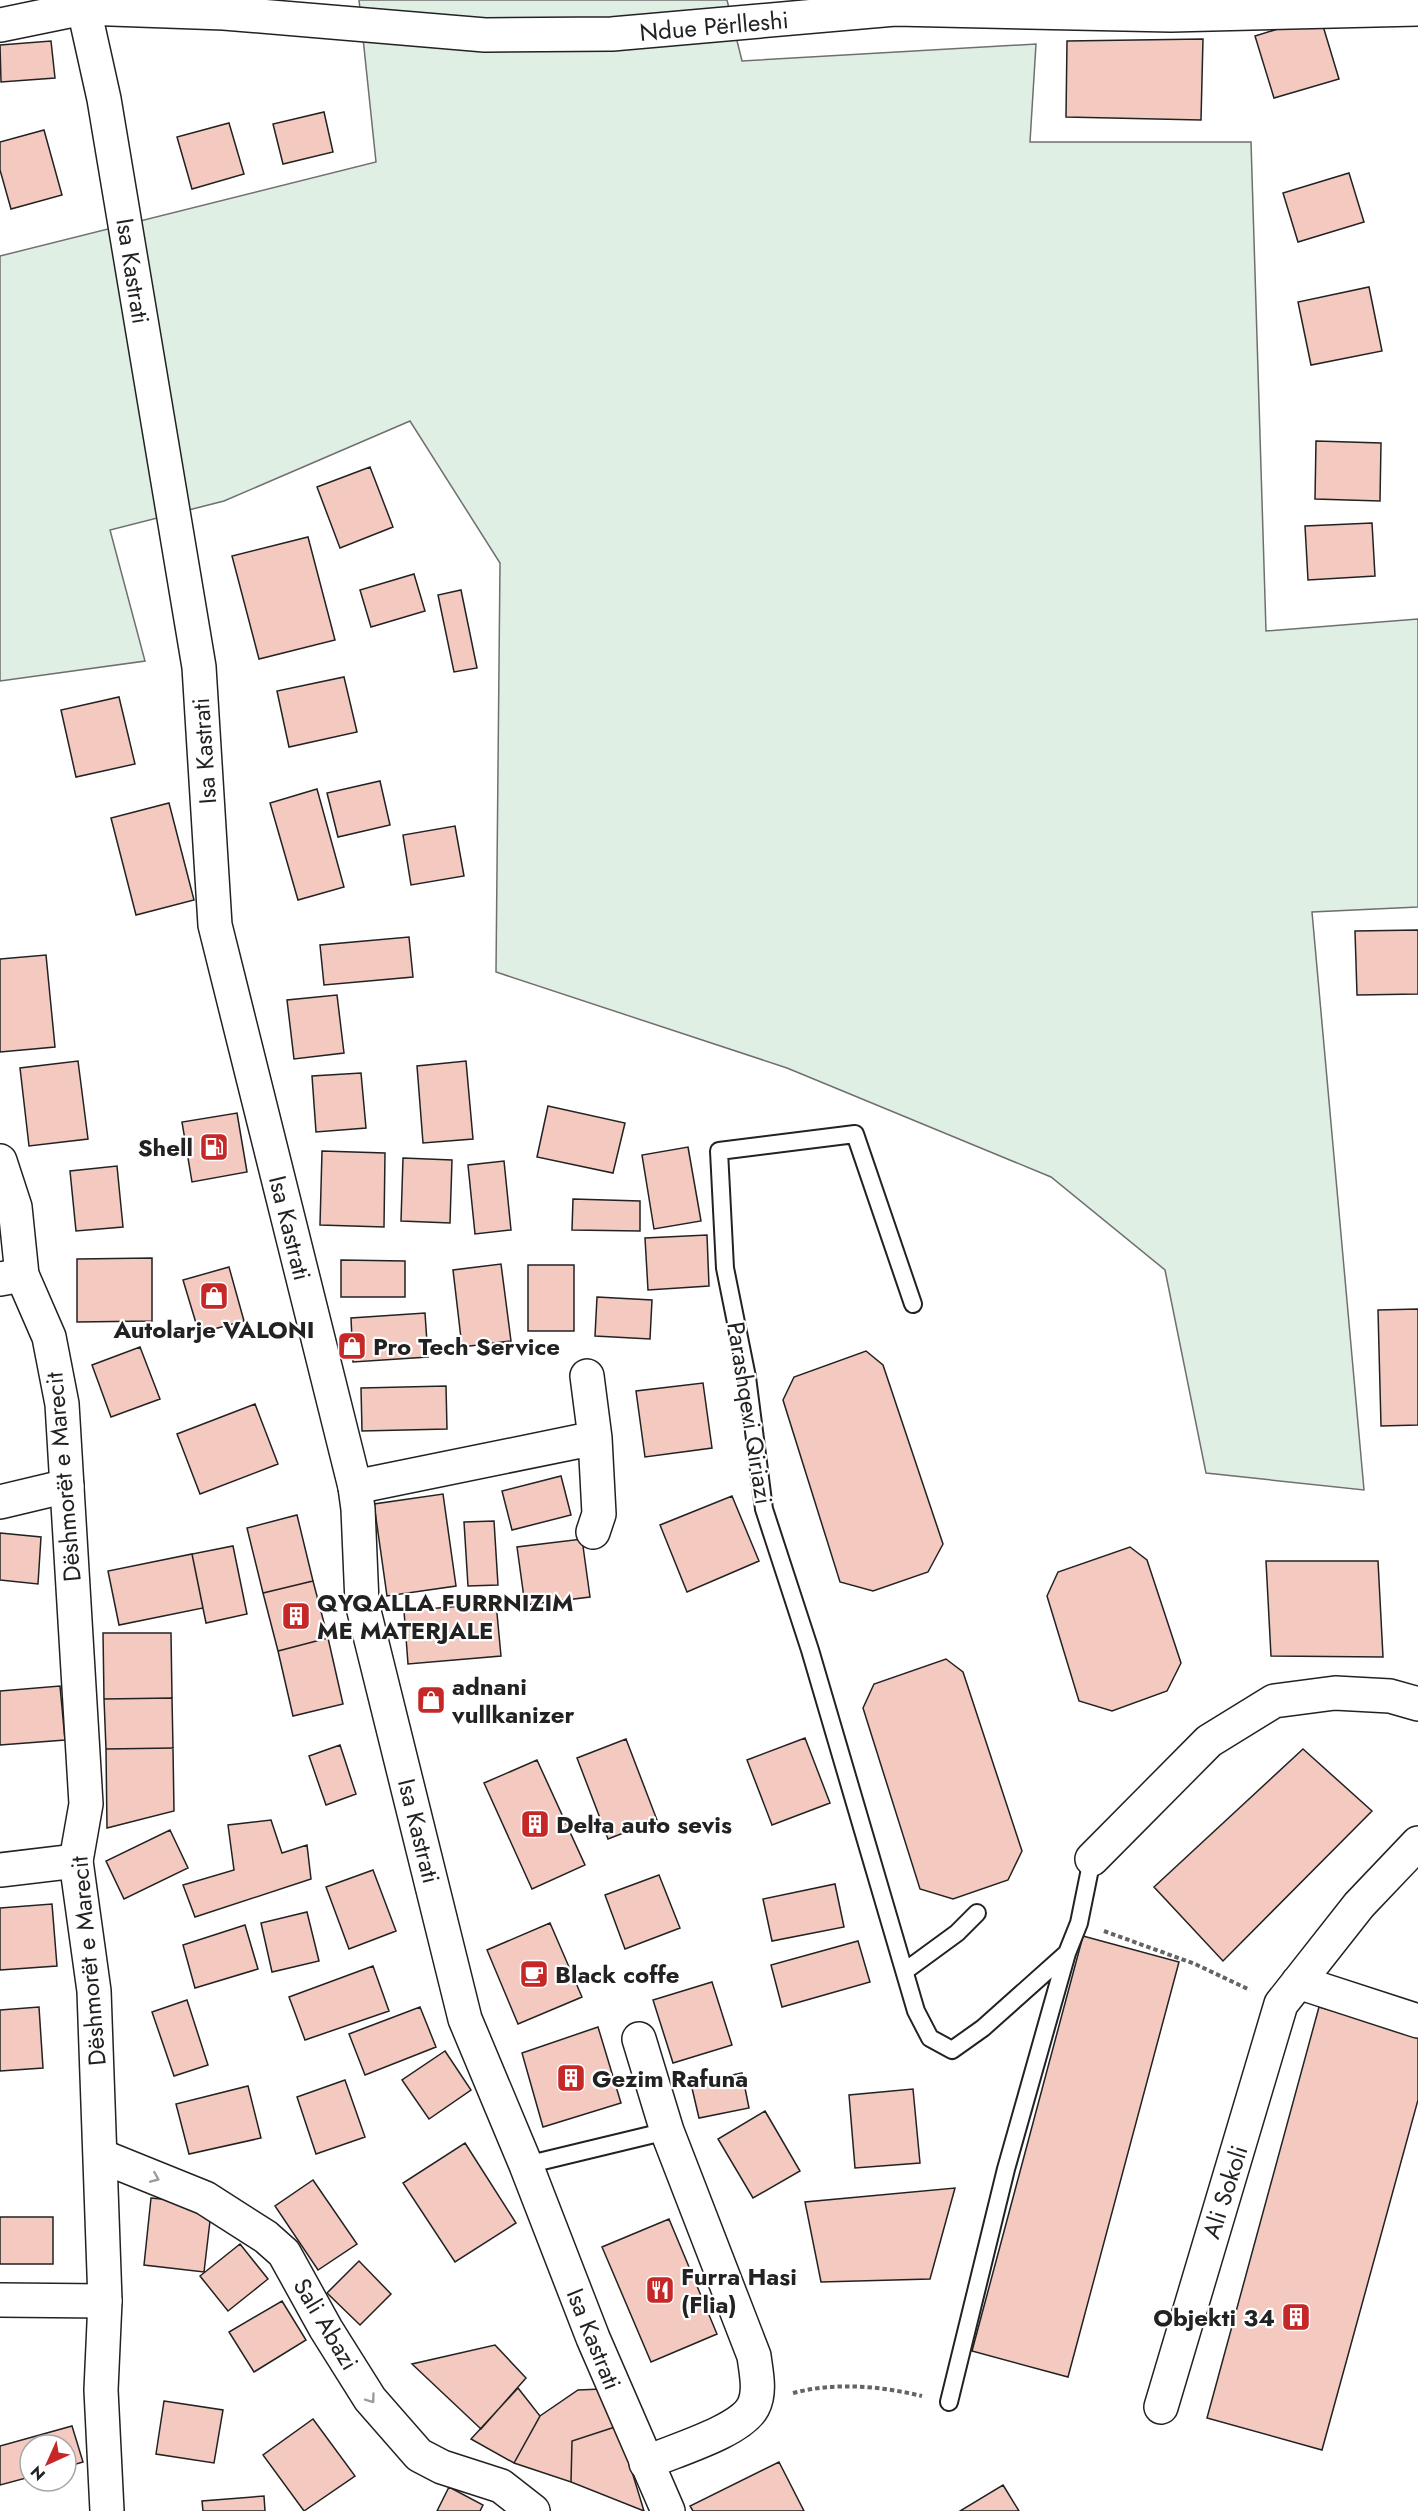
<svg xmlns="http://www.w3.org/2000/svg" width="1418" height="2511" font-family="Jost,sans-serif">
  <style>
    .green { fill: #e0efe3; stroke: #6f6f6f; stroke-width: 1.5 }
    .building { fill: #f3c9c0; stroke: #222; stroke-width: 1.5 }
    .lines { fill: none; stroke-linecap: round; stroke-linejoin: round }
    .service-casing { stroke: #222; stroke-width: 20 }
    .minor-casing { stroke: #222; stroke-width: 36 }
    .tertiary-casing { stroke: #222; stroke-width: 36 }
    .path { stroke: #646464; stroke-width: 4; stroke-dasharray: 4.5 3; stroke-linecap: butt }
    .service { stroke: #fff; stroke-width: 16 }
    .minor { stroke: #fff; stroke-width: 33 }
    .tertiary { stroke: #fff; stroke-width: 33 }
    .oneway { stroke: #9c9c9c }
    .labels { text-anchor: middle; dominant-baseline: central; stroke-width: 4.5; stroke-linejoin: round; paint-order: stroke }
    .street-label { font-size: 24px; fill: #222; stroke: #fff }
    .poi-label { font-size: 24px; font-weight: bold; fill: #222; stroke: #fff; text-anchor: start }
  </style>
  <rect width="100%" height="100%" fill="#fff"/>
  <!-- green -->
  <path class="green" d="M 359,0 L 727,0 L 742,61 L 1036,44 L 1030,142 L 1251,142 L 1266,631 L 1418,619 L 1418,907 L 1312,912 L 1364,1490 L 1206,1473 L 1165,1270 L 1051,1177 L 787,1068 L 496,972 L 500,563 L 410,421 L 224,501 L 110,530 L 145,661 L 0,681 L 0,256 L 376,162 Z"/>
  <!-- building -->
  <path class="building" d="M 1320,16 L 1339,79 L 1274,98 L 1255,36 Z
    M 1203,39 L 1201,120 L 1066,117 L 1067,41 Z
    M 51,41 L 55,78 L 1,82 L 0,45 Z
    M 324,112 L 333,152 L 283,164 L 273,124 Z
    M 229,123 L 244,174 L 192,189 L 177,137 Z
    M 44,130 L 62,195 L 11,209 L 0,170 L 0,142 Z
    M 1349,173 L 1364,222 L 1298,242 L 1283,193 Z
    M 1369,287 L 1382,351 L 1311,365 L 1298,302 Z
    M 1316,441 L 1381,443 L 1380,501 L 1315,499 Z
    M 370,467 L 393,527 L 340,548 L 317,487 Z
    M 1372,523 L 1375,576 L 1308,580 L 1305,526 Z
    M 308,537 L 335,640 L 259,659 L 232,556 Z
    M 414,574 L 425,611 L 371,627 L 360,590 Z
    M 461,590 L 477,668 L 454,672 L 438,595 Z
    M 344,677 L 357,732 L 289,747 L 277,691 Z
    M 119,697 L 135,764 L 76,777 L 61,710 Z
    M 380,781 L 390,825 L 338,837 L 327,793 Z
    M 317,789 L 344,887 L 298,900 L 270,803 Z
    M 169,803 L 194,900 L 136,915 L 111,818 Z
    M 455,826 L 464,876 L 411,885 L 403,835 Z
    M 1418,930 L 1418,994 L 1357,995 L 1355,931 Z
    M 409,937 L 413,977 L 324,985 L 320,945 Z
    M 46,955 L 55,1047 L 0,1052 L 0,959 Z
    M 337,995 L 344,1053 L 294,1059 L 287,1000 Z
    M 78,1061 L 88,1139 L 29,1146 L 20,1068 Z
    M 466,1061 L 473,1139 L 423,1143 L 417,1066 Z
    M 361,1073 L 366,1128 L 316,1132 L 312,1076 Z
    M 548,1106 L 625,1123 L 613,1173 L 537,1157 Z
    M 237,1113 L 247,1172 L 192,1182 L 182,1122 Z
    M 688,1147 L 701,1221 L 654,1229 L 642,1155 Z
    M 322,1151 L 385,1153 L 384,1227 L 320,1225 Z
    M 403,1158 L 452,1160 L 450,1223 L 401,1221 Z
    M 504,1161 L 511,1230 L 475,1234 L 468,1165 Z
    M 117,1166 L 123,1227 L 76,1231 L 70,1171 Z
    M 573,1199 L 640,1201 L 640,1231 L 572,1230 Z
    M 707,1235 L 709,1286 L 648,1290 L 645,1238 Z
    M 152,1258 L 152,1321 L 77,1322 L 77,1259 Z
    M 341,1260 L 405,1261 L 405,1297 L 341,1297 Z
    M 501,1264 L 511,1341 L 462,1347 L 453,1270 Z
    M 528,1265 L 574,1265 L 574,1331 L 528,1331 Z
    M 229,1267 L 244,1321 L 199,1333 L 183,1280 Z
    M 597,1297 L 652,1300 L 650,1339 L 595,1336 Z
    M 1418,1309 L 1418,1425 L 1381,1426 L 1378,1310 Z
    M 425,1313 L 428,1357 L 353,1362 L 351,1318 Z
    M 140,1347 L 160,1399 L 111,1417 L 92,1365 Z
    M 866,1351 L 883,1365 L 943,1544 L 928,1572 L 873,1591 L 840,1582 L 783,1400 L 794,1377 Z
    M 703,1383 L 712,1448 L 645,1457 L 636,1391 Z
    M 446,1386 L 447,1429 L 362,1431 L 361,1388 Z
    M 255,1404 L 278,1464 L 200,1494 L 177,1434 Z
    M 561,1476 L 571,1515 L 512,1530 L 502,1491 Z
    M 443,1494 L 456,1586 L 387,1596 L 374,1504 Z
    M 732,1496 L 759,1561 L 687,1592 L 660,1525 Z
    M 297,1515 L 313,1581 L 263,1593 L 247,1528 Z
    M 494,1521 L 498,1585 L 468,1586 L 464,1522 Z
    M 0,1533 L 41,1537 L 38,1584 L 0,1580 Z
    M 582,1539 L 590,1597 L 525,1605 L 517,1547 Z
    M 233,1546 L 247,1614 L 206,1623 L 192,1554 Z
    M 1130,1547 L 1147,1560 L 1181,1663 L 1167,1691 L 1112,1711 L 1079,1701 L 1047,1596 L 1058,1572 Z
    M 192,1554 L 203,1608 L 119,1625 L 108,1571 Z
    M 1266,1561 L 1378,1561 L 1383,1657 L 1271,1656 Z
    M 313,1581 L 328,1638 L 278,1651 L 263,1593 Z
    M 496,1603 L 501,1656 L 408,1664 L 404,1611 Z
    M 103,1633 L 171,1633 L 172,1698 L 104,1699 Z
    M 328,1638 L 343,1704 L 293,1716 L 278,1651 Z
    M 946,1659 L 963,1672 L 1022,1851 L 1008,1880 L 953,1899 L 920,1889 L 863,1708 L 874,1684 Z
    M 60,1686 L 65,1740 L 0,1745 L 0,1691 Z
    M 172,1698 L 173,1748 L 106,1749 L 104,1699 Z
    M 805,1738 L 830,1803 L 772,1825 L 747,1760 Z
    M 626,1739 L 657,1820 L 608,1839 L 577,1758 Z
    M 340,1745 L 356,1794 L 326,1805 L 309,1756 Z
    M 173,1748 L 174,1811 L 107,1828 L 106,1749 Z
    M 1303,1749 L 1372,1811 L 1223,1961 L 1154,1887 Z
    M 537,1760 L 585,1865 L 532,1889 L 484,1783 Z
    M 271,1820 L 282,1853 L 307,1845 L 311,1879 L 195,1917 L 183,1885 L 234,1870 L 228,1825 Z
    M 170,1830 L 188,1868 L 124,1899 L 106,1861 Z
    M 373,1870 L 396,1931 L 349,1949 L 326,1887 Z
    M 659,1875 L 680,1928 L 625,1949 L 605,1895 Z
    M 835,1884 L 844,1927 L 772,1941 L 763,1899 Z
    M 52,1904 L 57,1966 L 0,1970 L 0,1908 Z
    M 307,1912 L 319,1961 L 272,1972 L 261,1923 Z
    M 550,1923 L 582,1997 L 518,2024 L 487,1950 Z
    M 245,1925 L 258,1969 L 195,1988 L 183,1945 Z
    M 1083,1936 L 1179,1962 L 1068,2377 L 972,2351 Z
    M 858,1941 L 870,1982 L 782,2007 L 771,1965 Z
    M 373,1966 L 389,2011 L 305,2040 L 289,1997 Z
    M 712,1982 L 732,2045 L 673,2063 L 653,2000 Z
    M 187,2000 L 208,2065 L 174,2076 L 152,2012 Z
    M 39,2007 L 43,2068 L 0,2071 L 0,2010 Z
    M 420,2007 L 436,2047 L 365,2075 L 349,2034 Z
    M 1319,2007 L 1418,2035 L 1418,2100 L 1322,2450 L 1207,2418 Z
    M 598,2027 L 621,2103 L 543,2127 L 522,2053 Z
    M 445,2051 L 471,2090 L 429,2119 L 402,2080 Z
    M 742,2073 L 749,2108 L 699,2118 L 691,2084 Z
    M 345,2080 L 365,2137 L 316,2154 L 297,2097 Z
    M 248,2086 L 261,2138 L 189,2154 L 176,2104 Z
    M 913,2089 L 920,2163 L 855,2168 L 849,2095 Z
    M 765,2111 L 800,2171 L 753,2198 L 718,2139 Z
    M 465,2143 L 516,2223 L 455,2262 L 403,2183 Z
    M 313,2180 L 357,2244 L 318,2270 L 275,2206 Z
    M 955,2188 L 930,2279 L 821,2282 L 805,2202 Z
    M 151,2198 L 212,2204 L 204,2272 L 144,2265 Z
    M 0,2217 L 53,2217 L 53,2264 L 0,2264 Z
    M 669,2219 L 717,2334 L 651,2362 L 602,2247 Z
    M 240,2244 L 268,2279 L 228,2311 L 200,2276 Z
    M 359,2261 L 391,2294 L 360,2325 L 327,2293 Z
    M 282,2301 L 306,2340 L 254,2372 L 229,2332 Z
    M 495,2345 L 526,2378 L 481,2429 L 412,2364 Z
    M 518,2388 L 540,2416 L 514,2463 L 471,2439 Z
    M 601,2389 L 618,2426 L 572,2441 L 571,2482 L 514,2463 L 540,2416 L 578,2390 Z
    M 164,2401 L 223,2410 L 214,2463 L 156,2454 Z
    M 313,2419 L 355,2476 L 304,2511 L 263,2455 Z
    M 72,2426 L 83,2462 L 66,2467 L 66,2445 L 30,2445 L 30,2477 L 0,2485 L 0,2446 Z
    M 618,2426 L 644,2511 L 571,2482 L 572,2441 Z
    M 779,2462 L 804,2511 L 693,2511 L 690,2506 Z
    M 1003,2485 L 1019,2511 L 960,2511 Z
    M 449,2487 L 483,2505 L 480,2511 L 437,2511 Z
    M 264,2496 L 265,2511 L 203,2511 L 202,2501 Z"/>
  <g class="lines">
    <!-- service casing -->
    <g class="service-casing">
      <path id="service" d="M 913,1304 L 855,1134 L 719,1151 L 725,1268 L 747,1377 L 764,1509 L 810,1650 L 916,2011 L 930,2038 L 952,2050 L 983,2028 L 1067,1953
        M 905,1971 L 957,1933 L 977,1913
        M 526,2165 L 667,2131
        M 949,2402 L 1006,2169 L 1067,1953 L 1079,1923 L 1092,1859"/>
    </g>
    <!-- minor casing -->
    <g class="minor-casing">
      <path id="minor" d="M 83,8 L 224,13 L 485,35 L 612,34 L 895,9 L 1171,15 L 1418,9
        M 0,1279 L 22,1275
        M 355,1487 L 595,1438 L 587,1376
        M 0,1502 L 67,1486
        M 593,1532 L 599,1514 L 595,1438
        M 1092,1859 L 1209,1741 L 1274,1701 L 1335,1693 L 1390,1696 L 1418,1704
        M 0,1870 L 76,1861
        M 1298,1982 L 1418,2021
        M 639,2039 L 667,2131 L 754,2356 C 756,2372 761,2392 753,2407 C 740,2432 672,2451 646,2463
        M 101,2156 L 205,2198 L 266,2237 L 284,2253 L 326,2329 L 370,2399 L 419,2455 L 442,2467 L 501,2486 L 533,2511
        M 0,2300 L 105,2301
        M 1161,2407 L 1281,2004 L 1359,1905 L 1418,1843"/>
    </g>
    <!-- tertiary casing -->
    <g class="tertiary-casing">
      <path id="tertiary" d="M 82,0 L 104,99 L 199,667 L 215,925 L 355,1487 L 358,1509 L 362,1603 L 465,2019 L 526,2165 L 593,2338 L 668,2511
        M 0,25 L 83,8
        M 0,1161 L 15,1207 L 22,1275 L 49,1337 L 62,1404 L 86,1804 L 76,1861 L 94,1991 L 105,2301 L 101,2390 L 107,2511"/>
    </g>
    <!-- path -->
    <path class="path" d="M 1104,1931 L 1195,1964 L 1250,1990
      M 793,2393 C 836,2382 880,2386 922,2396"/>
    <!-- service -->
    <use href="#service" class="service"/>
    <!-- minor -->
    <use href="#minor" class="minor"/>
    <!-- tertiary -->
    <use href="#tertiary" class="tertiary"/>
  </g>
  <!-- one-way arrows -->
  <defs><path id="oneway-chevron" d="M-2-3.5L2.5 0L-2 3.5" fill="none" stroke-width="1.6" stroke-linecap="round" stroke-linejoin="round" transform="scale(1.5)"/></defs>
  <g class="oneway">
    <use href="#oneway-chevron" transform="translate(155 2178) rotate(23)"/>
    <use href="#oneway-chevron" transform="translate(371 2399) rotate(54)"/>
  </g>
  <!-- icons -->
  <defs>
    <g id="fuel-square" transform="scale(1.5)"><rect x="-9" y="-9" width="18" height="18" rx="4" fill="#c62828" stroke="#fff"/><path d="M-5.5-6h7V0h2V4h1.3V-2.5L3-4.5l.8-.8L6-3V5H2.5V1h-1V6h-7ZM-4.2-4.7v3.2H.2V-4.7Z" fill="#fff"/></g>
    <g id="shop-square" transform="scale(1.5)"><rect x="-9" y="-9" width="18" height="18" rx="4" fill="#c62828" stroke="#fff"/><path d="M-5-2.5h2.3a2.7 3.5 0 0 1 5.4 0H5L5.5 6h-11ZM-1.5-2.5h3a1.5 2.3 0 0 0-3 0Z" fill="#fff"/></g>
    <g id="building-square" transform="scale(1.5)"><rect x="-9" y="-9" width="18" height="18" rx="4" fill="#c62828" stroke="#fff"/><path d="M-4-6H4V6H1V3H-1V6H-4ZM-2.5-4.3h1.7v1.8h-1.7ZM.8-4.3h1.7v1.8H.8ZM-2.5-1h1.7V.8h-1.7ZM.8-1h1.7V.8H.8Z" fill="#fff"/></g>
    <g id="cafe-square" transform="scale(1.5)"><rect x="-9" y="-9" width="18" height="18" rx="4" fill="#c62828" stroke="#fff"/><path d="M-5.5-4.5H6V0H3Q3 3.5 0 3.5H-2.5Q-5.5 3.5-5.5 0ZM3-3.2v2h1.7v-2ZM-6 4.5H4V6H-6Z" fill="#fff"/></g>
    <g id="restaurant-square" transform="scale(1.5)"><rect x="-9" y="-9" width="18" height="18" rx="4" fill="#c62828" stroke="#fff"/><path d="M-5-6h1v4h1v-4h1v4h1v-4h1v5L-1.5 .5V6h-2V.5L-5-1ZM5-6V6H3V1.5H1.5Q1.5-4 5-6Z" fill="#fff"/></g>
  </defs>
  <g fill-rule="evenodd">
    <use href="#fuel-square" x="214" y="1147"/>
    <use href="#shop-square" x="214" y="1296"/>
    <use href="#shop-square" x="352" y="1346"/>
    <use href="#building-square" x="296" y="1616"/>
    <use href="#shop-square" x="431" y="1700"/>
    <use href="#building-square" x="535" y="1824"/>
    <use href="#cafe-square" x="534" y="1974"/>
    <use href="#building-square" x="571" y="2078"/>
    <use href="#restaurant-square" x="660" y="2290"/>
    <use href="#building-square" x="1296" y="2317"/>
  </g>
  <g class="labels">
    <!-- street labels -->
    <g class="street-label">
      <text transform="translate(714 26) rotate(-5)">Ndue Përlleshi</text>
      <text transform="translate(133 271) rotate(81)">Isa Kastrati</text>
      <text transform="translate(204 751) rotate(-94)">Isa Kastrati</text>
      <text transform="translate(290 1228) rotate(76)">Isa Kastrati</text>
      <text transform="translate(750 1413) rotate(81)">Parashqevi Qiriazi</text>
      <text transform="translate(63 1477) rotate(-95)">Dëshmorët e Marecit</text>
      <text transform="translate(419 1831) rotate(76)">Isa Kastrati</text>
      <text transform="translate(88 1961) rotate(-95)">Dëshmorët e Marecit</text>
      <text transform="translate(1225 2192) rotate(-72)">Ali Sokoli</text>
      <text transform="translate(326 2324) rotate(59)">Sali Abazi</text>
      <text transform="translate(594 2339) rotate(68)">Isa Kastrati</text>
    </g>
    <!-- poi labels -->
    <g class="poi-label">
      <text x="193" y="1147" text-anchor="end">Shell</text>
      <text x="214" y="1329" text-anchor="middle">Autolarje VALONI</text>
      <text x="373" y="1346">Pro Tech Service</text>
      <text x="317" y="1602">QYQALLA FURRNIZIM<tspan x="317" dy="28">ME MATERJALE</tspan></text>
      <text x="452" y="1686">adnani<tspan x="452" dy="28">vullkanizer</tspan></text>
      <text x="556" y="1824">Delta auto sevis</text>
      <text x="555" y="1974">Black coffe</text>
      <text x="592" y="2078">Gezim Rafuna</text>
      <text x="681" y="2276">Furra Hasi<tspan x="681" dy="28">(Flia)</tspan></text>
      <text x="1275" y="2317" text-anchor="end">Objekti 34</text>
    </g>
  </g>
  <!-- north arrow -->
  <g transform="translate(48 2463) rotate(225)"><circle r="28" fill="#ffffff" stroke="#a7a7a7" stroke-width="1.5"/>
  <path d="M0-4.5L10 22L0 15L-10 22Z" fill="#c62828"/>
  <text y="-9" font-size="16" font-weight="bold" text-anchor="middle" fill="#222222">N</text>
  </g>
</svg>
